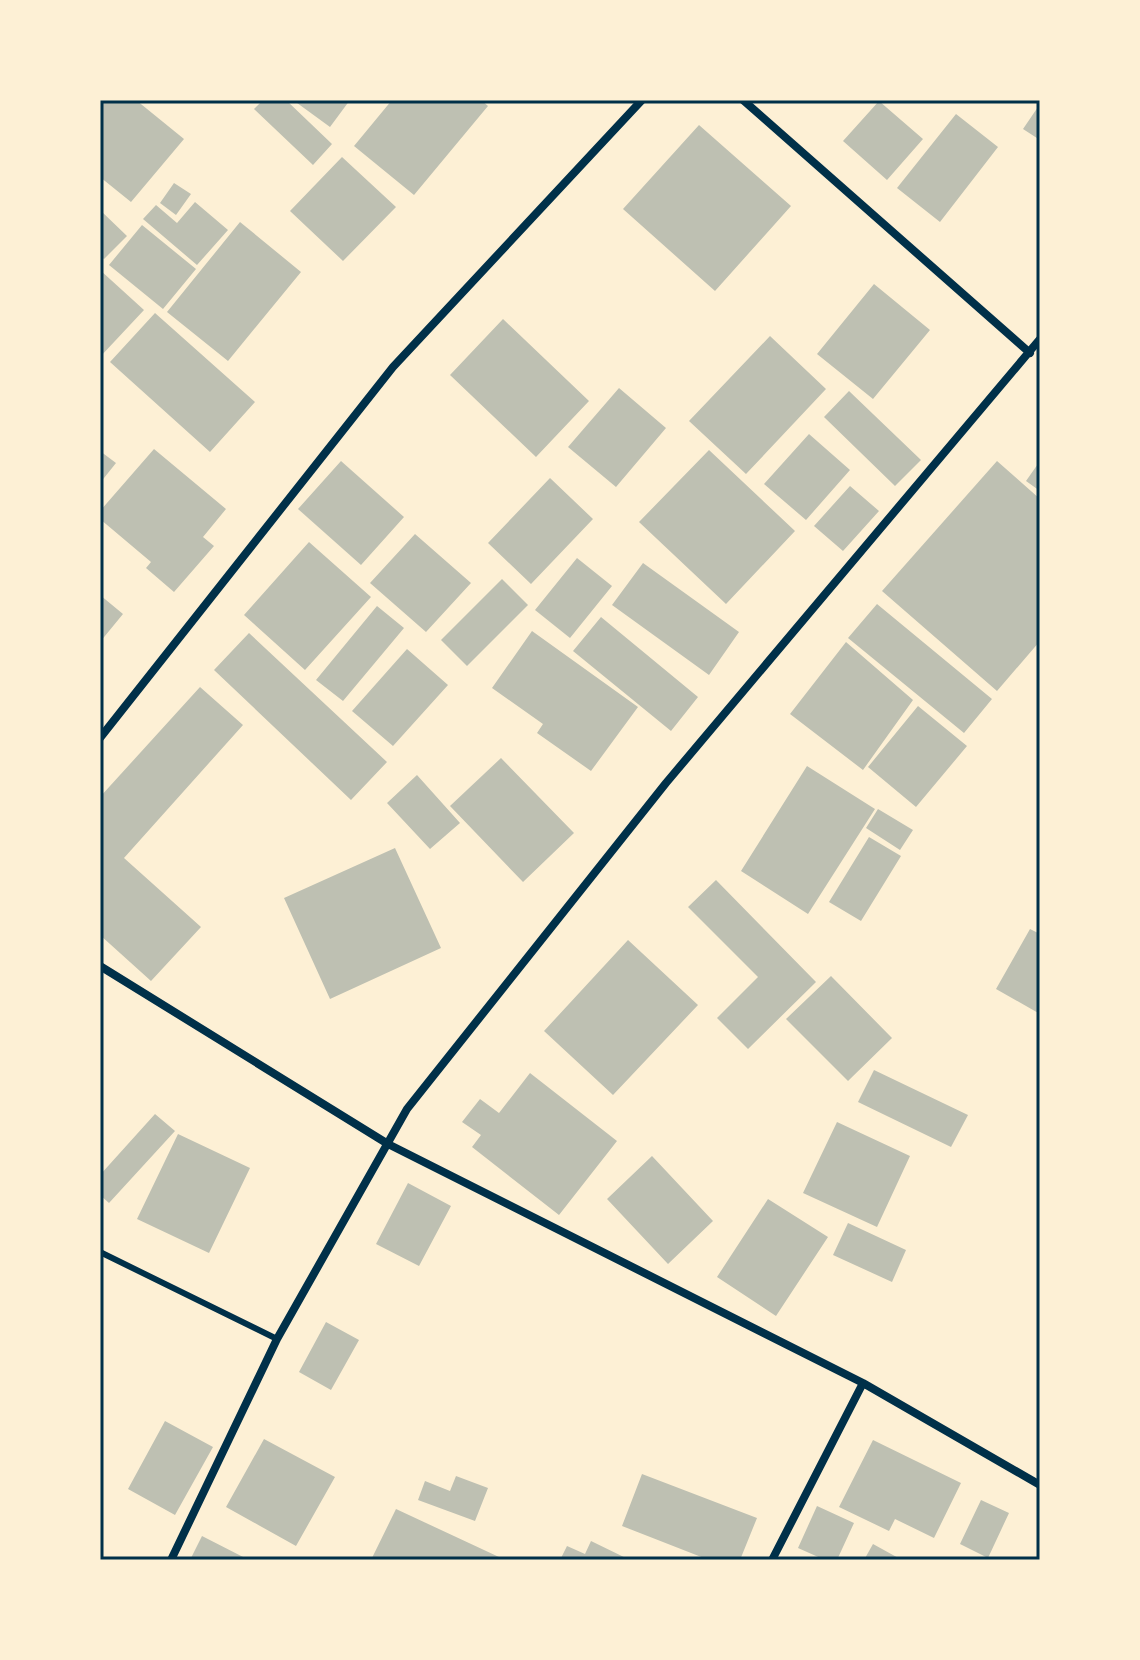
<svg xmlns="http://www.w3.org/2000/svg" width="1140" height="1660" font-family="'Sofia Sans Condensed',sans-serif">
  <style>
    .building { fill: #bec0b2 }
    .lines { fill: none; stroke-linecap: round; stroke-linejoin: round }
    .service { stroke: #003049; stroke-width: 6 }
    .minor { stroke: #003049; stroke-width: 8 }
    .neatline { fill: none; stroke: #003049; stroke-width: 3 }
  </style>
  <rect width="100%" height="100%" fill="#fdf0d5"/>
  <!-- building -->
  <path class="building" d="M 101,100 L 136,100 L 184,139 L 131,202 L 100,177 Z
    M 263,100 L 286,100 L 332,144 L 313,165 L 254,109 Z
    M 293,100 L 350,100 L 330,127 Z
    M 392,100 L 481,100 L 488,106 L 414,195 L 354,146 Z
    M 879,101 L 923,139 L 887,180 L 843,141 Z
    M 1040,104 L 1040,140 L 1023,129 Z
    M 956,114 L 998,147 L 940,222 L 897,188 Z
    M 699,125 L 791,206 L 715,291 L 623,209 Z
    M 342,157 L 396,207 L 343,261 L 290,211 Z
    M 174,183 L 191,194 L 176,215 L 160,203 Z
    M 195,202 L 228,230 L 197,265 L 143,219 L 156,205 L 177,223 Z
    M 100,210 L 127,236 L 104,259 L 100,256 Z
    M 240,222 L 301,272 L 228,361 L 167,312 Z
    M 142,225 L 196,269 L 163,309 L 109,265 Z
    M 100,270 L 144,310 L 100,357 Z
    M 874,284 L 930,330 L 873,399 L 817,354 Z
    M 155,313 L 255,402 L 210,452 L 110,362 Z
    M 503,319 L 589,401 L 536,457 L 450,375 Z
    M 770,336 L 826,389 L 746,474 L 689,421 Z
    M 619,388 L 666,428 L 616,487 L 568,447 Z
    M 849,391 L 921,460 L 895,486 L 824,417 Z
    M 809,434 L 850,470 L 806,520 L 764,484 Z
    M 154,449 L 226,509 L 203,537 L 214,546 L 174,592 L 146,568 L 151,562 L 100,519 L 100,511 Z
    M 709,450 L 795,531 L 726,604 L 639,522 Z
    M 100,451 L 116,463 L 100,483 Z
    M 341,461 L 404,517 L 361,565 L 298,509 Z
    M 997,461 L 1040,499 L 1040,641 L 997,691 L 882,591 Z
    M 1040,461 L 1040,491 L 1026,481 Z
    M 550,478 L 593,519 L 531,584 L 488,543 Z
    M 850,486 L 879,511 L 843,551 L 814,526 Z
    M 415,534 L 471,583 L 426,632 L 370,583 Z
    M 309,542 L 371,597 L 305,670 L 244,615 Z
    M 577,558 L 612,586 L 570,638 L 535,610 Z
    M 643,563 L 739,632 L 709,675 L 612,605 Z
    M 502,579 L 528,605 L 467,666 L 441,640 Z
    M 100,595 L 123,614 L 100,642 Z
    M 877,604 L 992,699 L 964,733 L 848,638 Z
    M 377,606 L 404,628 L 343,701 L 316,680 Z
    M 601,617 L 698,697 L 671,731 L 573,651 Z
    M 532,631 L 638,707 L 591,771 L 537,733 L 543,724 L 492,688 Z
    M 249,633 L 387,762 L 351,800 L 214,670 Z
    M 846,642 L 913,700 L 863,770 L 790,714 Z
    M 407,649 L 448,685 L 393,746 L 352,711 Z
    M 200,687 L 243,725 L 124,858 L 201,927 L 151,981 L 100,935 L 100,797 Z
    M 918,706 L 967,746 L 916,807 L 868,767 Z
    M 501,758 L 574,833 L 523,882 L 450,806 Z
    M 807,766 L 875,809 L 808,914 L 741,871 Z
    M 417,775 L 460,823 L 430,849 L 387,803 Z
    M 878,809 L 913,830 L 900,850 L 866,828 Z
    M 869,837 L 901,856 L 861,921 L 829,902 Z
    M 395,848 L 441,948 L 330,999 L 284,898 Z
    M 716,880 L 816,982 L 748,1049 L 717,1018 L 758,977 L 688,907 Z
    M 1030,929 L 1040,934 L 1040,1014 L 996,989 Z
    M 628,940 L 698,1005 L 613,1095 L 544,1031 Z
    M 831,976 L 892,1038 L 848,1081 L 786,1019 Z
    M 874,1070 L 968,1115 L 951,1147 L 858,1102 Z
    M 530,1073 L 617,1141 L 559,1215 L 472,1147 L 481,1135 L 462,1122 L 480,1099 L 499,1113 Z
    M 155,1114 L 175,1131 L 109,1203 L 100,1195 L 100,1175 Z
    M 837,1122 L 910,1156 L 877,1227 L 803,1193 Z
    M 178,1134 L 250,1168 L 209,1253 L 137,1219 Z
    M 652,1156 L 713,1221 L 668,1264 L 607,1199 Z
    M 408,1183 L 451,1206 L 419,1266 L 376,1244 Z
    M 768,1199 L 828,1237 L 776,1316 L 717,1277 Z
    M 848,1223 L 906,1250 L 892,1282 L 833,1255 Z
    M 326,1322 L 359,1340 L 331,1390 L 299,1372 Z
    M 165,1421 L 213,1447 L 175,1515 L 128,1489 Z
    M 264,1439 L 335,1477 L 296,1546 L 226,1507 Z
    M 873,1440 L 961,1483 L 934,1538 L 895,1519 L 889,1531 L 839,1507 Z
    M 642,1474 L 757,1518 L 740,1560 L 709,1560 L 622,1526 Z
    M 456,1476 L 488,1488 L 475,1521 L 418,1500 L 425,1481 L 450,1491 Z
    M 981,1500 L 1009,1513 L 988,1558 L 960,1544 Z
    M 817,1506 L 854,1523 L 837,1560 L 825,1560 L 798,1548 Z
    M 396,1509 L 499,1557 L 371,1560 Z
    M 202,1536 L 249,1560 L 190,1560 Z
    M 591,1541 L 630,1560 L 560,1560 L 567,1546 L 585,1554 Z
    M 873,1544 L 902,1560 L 864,1560 Z"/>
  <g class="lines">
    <!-- service -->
    <path class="service" d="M 100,1252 L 277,1339"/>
    <!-- minor -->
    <path class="minor" d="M 743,100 L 1030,353
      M 100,738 L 393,367 L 642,100
      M 100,966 L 388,1144 L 863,1383 L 1040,1485
      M 171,1560 L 277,1339 L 407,1109 L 666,783 L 1040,339
      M 772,1560 L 863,1383"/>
  </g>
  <!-- border -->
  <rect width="1140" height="1660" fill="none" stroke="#fdf0d5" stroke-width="204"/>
  <rect x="102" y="102" width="936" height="1456" class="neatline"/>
</svg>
